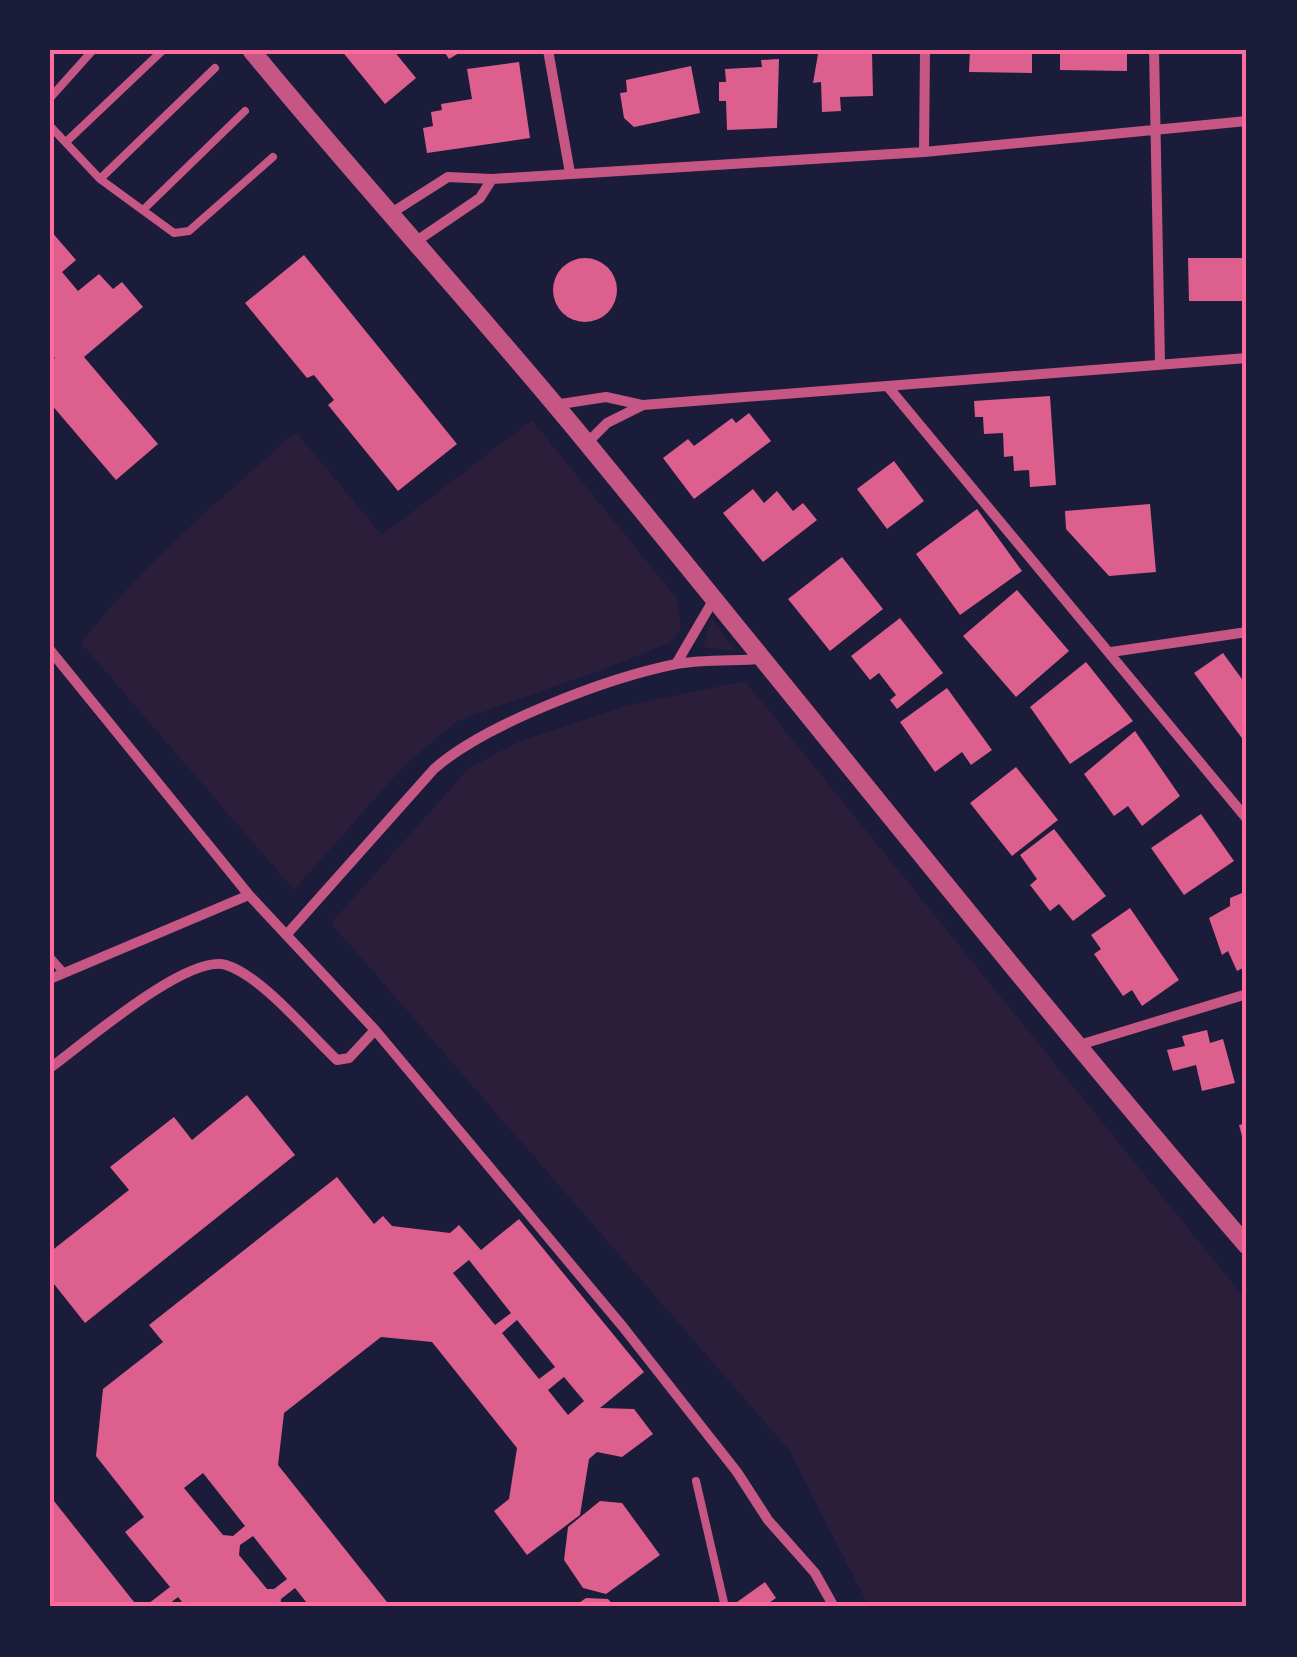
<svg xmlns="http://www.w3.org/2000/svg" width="1297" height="1657" font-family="'Playfair Display',serif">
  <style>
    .green { fill: #2a1e3b }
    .building { fill: #dd5f8e; fill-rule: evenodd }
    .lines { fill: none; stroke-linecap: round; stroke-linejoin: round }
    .service { stroke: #c65784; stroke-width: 8 }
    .minor { stroke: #c65784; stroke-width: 10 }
    .tertiary { stroke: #c65784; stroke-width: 18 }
    .neatline { fill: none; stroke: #ff6b9d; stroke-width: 4 }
  </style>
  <rect width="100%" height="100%" fill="#1b1b3a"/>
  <!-- green -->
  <path class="green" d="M 532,420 L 678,600 L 681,630 L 669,643 L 610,667 L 457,721 L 404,766 L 294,890 L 81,643 C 144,563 220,499 296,432 L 382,535 Z
    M 711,618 L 736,651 L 703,647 Z
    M 745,681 L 1247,1301 L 1247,1607 L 869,1607 L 789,1450 L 331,923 L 469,768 L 518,742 L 624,706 Z"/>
  <!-- building -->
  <path class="building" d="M 341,50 L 393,50 L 416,78 L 385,104 Z
    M 443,50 L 464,50 L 449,59 Z
    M 970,50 L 1032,50 L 1032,73 L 969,72 Z
    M 1060,50 L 1127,50 L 1127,71 L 1060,70 Z
    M 872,52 L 873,96 L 840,97 L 841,111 L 822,112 L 821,82 L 813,83 L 818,54 Z
    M 779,59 L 777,128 L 727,130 L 726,101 L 719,101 L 719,82 L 726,82 L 725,69 L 762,67 L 761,60 Z
    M 519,62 L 530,138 L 427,153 L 423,128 L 433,126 L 431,112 L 442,110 L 441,104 L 472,99 L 467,69 Z
    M 691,66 L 700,113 L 634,127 L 624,118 L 620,93 L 627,92 L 626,80 Z
    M 50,230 L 76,260 L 62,272 L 78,291 L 99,274 L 113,289 L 122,282 L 143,307 L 84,357 L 158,444 L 116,480 L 50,403 L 50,362 L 55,358 L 50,352 Z
    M 304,255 L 457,444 L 398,491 L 328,405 L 334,400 L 314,375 L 307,378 L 245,303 Z
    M553 290a32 32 0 1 1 64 0a32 32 0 1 1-64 0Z
    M 1188,258 L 1247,258 L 1247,301 L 1189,301 Z
    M 1050,396 L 1056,485 L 1030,487 L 1029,470 L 1014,471 L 1013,456 L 1004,457 L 1003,433 L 984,434 L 983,417 L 975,417 L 974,401 Z
    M 749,413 L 771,441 L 694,499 L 663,458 L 688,439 L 694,446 L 732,418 L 736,423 Z
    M 894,461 L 924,501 L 887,529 L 857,489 Z
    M 753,489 L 764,503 L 777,491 L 793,511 L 803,503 L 817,520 L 763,562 L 723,513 Z
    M 1150,504 L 1156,572 L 1109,576 L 1066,529 L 1065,511 Z
    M 977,509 L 1022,571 L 960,615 L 916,554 Z
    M 842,557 L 883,609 L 830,651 L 788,599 Z
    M 1017,590 L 1069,651 L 1016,697 L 963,636 Z
    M 900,618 L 943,673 L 897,709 L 890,700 L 896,695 L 879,673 L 870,680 L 851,656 Z
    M 1223,653 L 1247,686 L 1247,745 L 1194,673 Z
    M 1086,662 L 1133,721 L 1070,764 L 1030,707 Z
    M 947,688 L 992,750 L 971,765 L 962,752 L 935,772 L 900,722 Z
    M 1135,731 L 1180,796 L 1142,826 L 1128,806 L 1114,816 L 1084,774 Z
    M 1016,767 L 1058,820 L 1012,856 L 970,803 Z
    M 1201,814 L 1234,861 L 1184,895 L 1151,848 Z
    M 1054,829 L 1106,896 L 1073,921 L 1059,904 L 1050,911 L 1030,885 L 1037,879 L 1020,855 Z
    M 1247,891 L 1247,966 L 1237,971 L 1228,951 L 1222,955 L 1209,918 L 1230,906 L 1230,898 Z
    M 1130,908 L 1179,980 L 1142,1006 L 1132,990 L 1123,996 L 1094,954 L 1101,949 L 1091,935 Z
    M 1207,1030 L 1210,1043 L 1223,1039 L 1235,1083 L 1202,1091 L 1196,1065 L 1173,1071 L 1167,1050 L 1185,1046 L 1182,1036 Z
    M 247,1095 L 295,1155 L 85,1323 L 50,1279 L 50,1252 L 129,1190 L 110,1167 L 174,1117 L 192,1140 Z
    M 1247,1123 L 1247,1151 L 1246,1151 L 1239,1125 Z
    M 337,1177 L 374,1224 L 383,1216 L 392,1226 L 450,1233 L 459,1225 L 481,1250 L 519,1219 L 644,1372 L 600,1408 L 634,1409 L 653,1434 L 622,1457 L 597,1452 L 589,1459 L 580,1515 L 527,1555 L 494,1511 L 509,1499 L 517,1448 L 432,1342 L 381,1337 L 284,1413 L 278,1465 L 391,1607 L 310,1607 L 295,1588 L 281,1599 L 280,1607 L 186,1607 L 178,1597 L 165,1607 L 144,1607 L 170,1587 L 125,1532 L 144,1517 L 96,1456 L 103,1389 L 163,1342 L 149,1325 ZM 469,1260 L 511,1313 L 495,1325 L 453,1273 ZM 517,1320 L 555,1367 L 539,1379 L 502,1333 ZM 564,1377 L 584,1401 L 568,1415 L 548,1390 ZM 203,1473 L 245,1526 L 233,1536 L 223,1535 L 184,1488 ZM 253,1536 L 287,1579 L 274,1589 L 267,1589 L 239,1555 L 240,1545 Z
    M 50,1496 L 138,1607 L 50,1607 Z
    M 600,1501 L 622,1503 L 660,1555 L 606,1594 L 583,1588 L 564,1560 L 568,1527 Z
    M 765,1582 L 776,1598 L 763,1607 L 730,1607 Z
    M 586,1598 L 608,1599 L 615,1607 L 573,1607 Z"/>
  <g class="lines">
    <!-- service -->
    <path class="service" d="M 50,98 L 93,50
      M 50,126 L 100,179 L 174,233 L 189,231 L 273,157
      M 66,142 L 163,50
      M 100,179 L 215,68
      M 143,210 L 245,111
      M 50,957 L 64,973
      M 696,1481 L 725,1607"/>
    <!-- minor -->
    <path class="minor" d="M 548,50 L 570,173
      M 1154,50 L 1160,362
      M 924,152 L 925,50
      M 393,212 L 448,177 L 492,179 L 924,152 L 1247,121
      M 418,240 L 480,198 L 492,179
      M 889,388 L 1247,819
      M 554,405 L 606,397 L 642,405
      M 587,443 L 607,423 L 643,405 L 1247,358
      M 50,650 L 249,895 L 375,1030 L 623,1327 L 737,1472 L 768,1520 L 815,1573 L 834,1607
      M 1111,652 L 1247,632
      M 676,664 L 714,599
      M 288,933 L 434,769 C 485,724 607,678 676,664 C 703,659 734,661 761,659
      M 50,979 L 249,895
      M 1076,1046 L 1247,994
      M 50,1068 C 83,1044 188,953 226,965 C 262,976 309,1034 337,1060 L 349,1058 L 375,1030"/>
    <!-- tertiary -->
    <path class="tertiary" d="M 251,50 C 360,183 477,309 586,442 C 806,710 1021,983 1247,1246"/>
  </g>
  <!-- border -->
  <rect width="1297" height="1657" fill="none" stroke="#1b1b3a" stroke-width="105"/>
  <rect x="52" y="52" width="1192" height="1552" class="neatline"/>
</svg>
